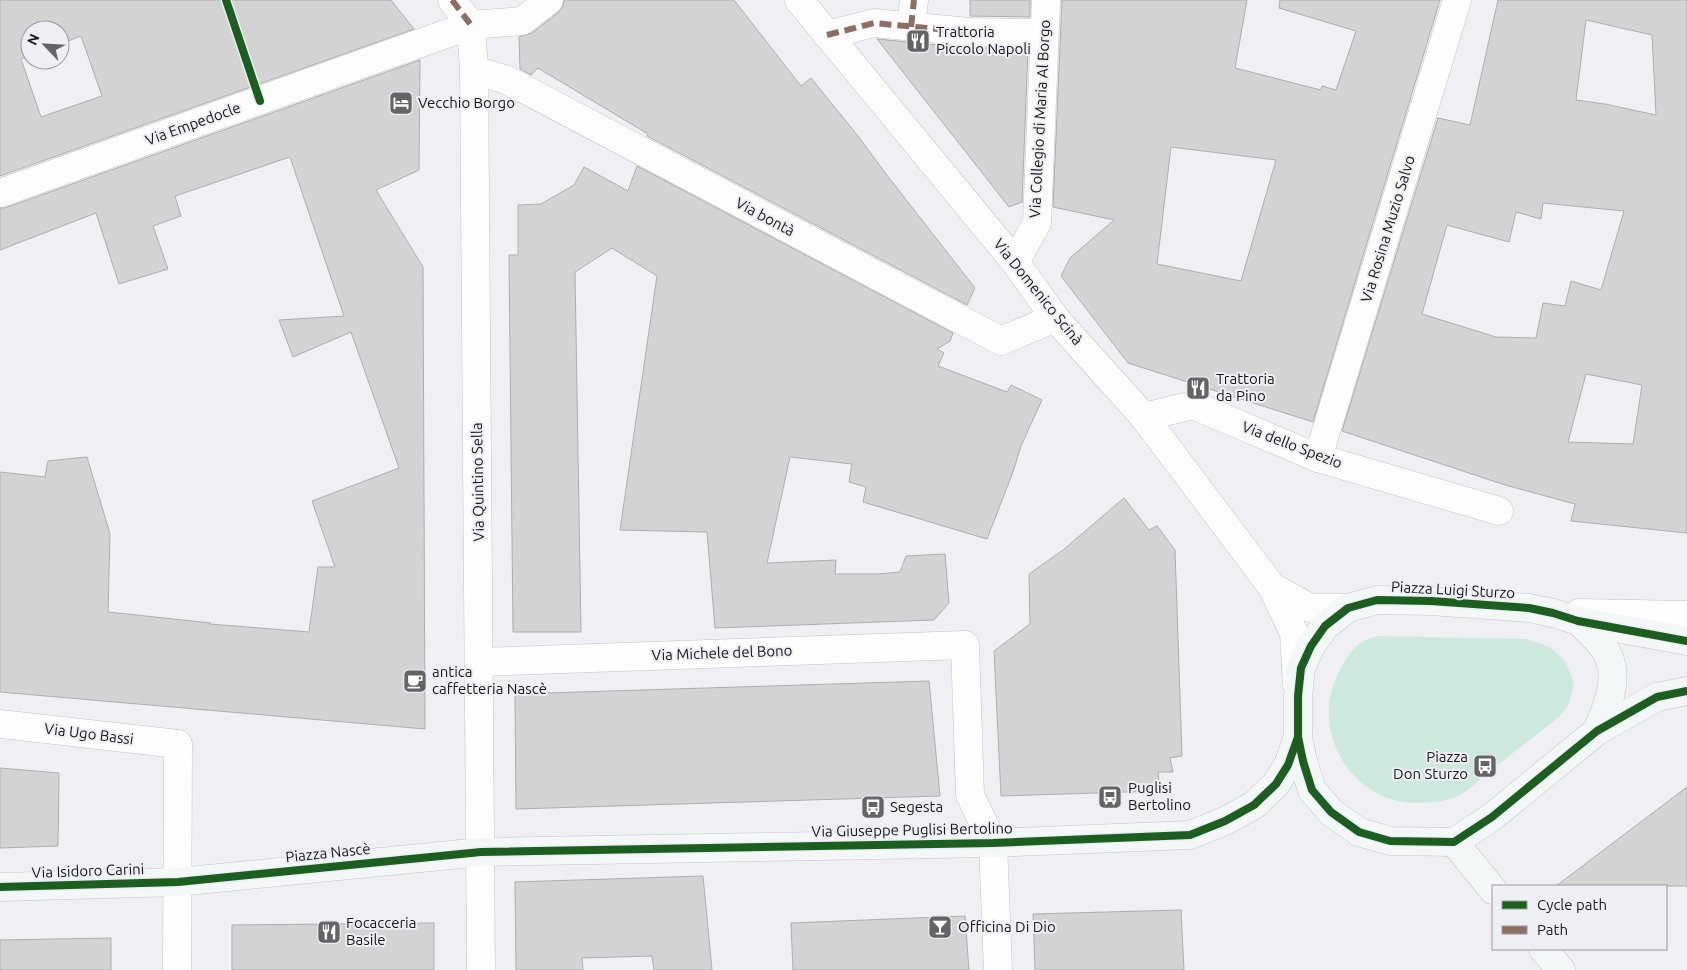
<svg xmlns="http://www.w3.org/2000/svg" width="1687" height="970" font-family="Ubuntu,sans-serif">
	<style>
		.green { fill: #cde9de }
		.building { fill: #d4d3d4; stroke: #aeacae; fill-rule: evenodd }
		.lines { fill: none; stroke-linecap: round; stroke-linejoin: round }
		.street-casing { stroke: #c4c4c7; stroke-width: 29 }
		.secondary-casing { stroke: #c4c4c7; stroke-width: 29 }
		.street { stroke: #fdfdfd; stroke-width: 28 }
		.secondary { stroke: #f4f7f8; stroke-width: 28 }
		.quiet { stroke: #8d6e63; stroke-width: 6; stroke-dasharray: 12 6; stroke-linecap: butt }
		.cycleway-casing { stroke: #eeeef5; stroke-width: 11 }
		.cycleway { stroke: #1b5e20; stroke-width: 8 }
		.labels { text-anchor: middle; stroke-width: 4; stroke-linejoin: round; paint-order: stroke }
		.poi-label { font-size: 15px; fill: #19191b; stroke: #eeeef5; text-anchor: start }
		.street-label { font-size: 15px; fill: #19191b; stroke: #eeeef5 }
	</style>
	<rect width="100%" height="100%" fill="#efeff4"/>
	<path class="green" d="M1377,636L1527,639L1550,647L1565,661L1574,682L1569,704L1559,717C1536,735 1513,753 1490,771C1480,779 1471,789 1460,795C1447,802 1430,803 1415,803C1348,802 1307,725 1341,668C1352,649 1356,643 1377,636Z"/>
	<g class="building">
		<path d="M0,0H391L414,29L0,176ZM30,30H60V44L81,36L102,96L41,117L21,59L30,55Z"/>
		<polygon points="564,0 734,0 801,86 811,78 858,136 886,174 975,288 967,305 647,136 648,134 538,68 531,75 520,69 519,37 532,33 559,12 563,6"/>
		<polygon points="970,0 1030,0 1030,17 970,16"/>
		<path d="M1062,0H1247L1235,68L1321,90L1322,86L1336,90L1356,31L1279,8L1280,0H1440L1313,422L1128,363L1061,276L1070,258L1114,220L1053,207ZM1171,147L1276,160L1241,281L1157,264Z"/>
		<path d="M1498,0H1687V533L1571,521L1575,504L1505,485L1342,431L1438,118L1470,125ZM1586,20L1652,35L1656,115L1605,104L1576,100ZM1543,203L1624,211L1601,290L1571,281L1565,306L1543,303L1536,338L1496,337L1422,314L1447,225L1509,242L1516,212L1541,219ZM1586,374L1642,385L1633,444L1568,442Z"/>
		<polygon points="877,39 968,48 1028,48 1022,202 1009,207"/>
		<polygon points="420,60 419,170 376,190 423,267 425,729 0,692 0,472 45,477 48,461 87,457 110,534 108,612 211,623 210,624 309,632 318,567 335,567 312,501 399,468 351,332 293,357 279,320 344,316 290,157 175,196 181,216 153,226 168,269 119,284 96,213 0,250 0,208 5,208"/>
		<polygon points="637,166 953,333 950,341 937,349 944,353 938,366 1007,392 1011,385 1042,400 1021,446 1013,472 987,539 863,502 866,487 849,482 852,464 790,457 767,563 836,560 835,574 878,574 900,572 906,556 945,554 949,603 934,620 715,628 707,532 620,530 657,276 612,248 575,272 581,632 513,632 509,255 518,255 518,205 541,204 574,185 584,167 628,191"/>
		<polygon points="1124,498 1149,530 1157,526 1175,550 1182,756 1170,758 1173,772 1158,772 1160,791 1001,796 994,651 1030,624 1029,574 1063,550"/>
		<polygon points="929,681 940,796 516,809 515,694"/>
		<polygon points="0,768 59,773 58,846 0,848"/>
		<polygon points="1687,787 1687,886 1556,886"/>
		<polygon points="703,876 712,970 654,970 652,956 582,958 583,970 516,970 515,882"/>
		<polygon points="1181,910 1184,970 1035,970 1033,914"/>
		<polygon points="965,916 969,970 793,970 791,923"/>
		<polygon points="434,923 434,970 232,970 232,925"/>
		<polygon points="111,938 111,970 0,970 0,940"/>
	</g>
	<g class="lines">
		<g class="street-casing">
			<g id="street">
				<polyline points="452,0 471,25 474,70 481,970"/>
				<polyline points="799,0 1015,262 1055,318 1144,417 1272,587 1294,633 1297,684"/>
				<polyline points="911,27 914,0"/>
				<polyline points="827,35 874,23 969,32 1044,33"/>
				<polyline points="474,70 507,80 1001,341 1055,318"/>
				<polyline points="0,193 471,25 522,21 549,0"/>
				<polyline points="1015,262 1037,223 1046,0"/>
				<polyline points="1144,417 1193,405 1318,458 1499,511"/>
				<polyline points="1318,458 1457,0"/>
				<polyline points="1272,587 1310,608 1348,608"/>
				<polyline points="1579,613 1687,615"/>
				<polyline points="479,662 965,645 970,795 993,843 998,970"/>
				<polyline points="0,724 178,744 177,970"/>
			</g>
		</g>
		<g class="secondary-casing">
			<g id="secondary">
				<path d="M1578,621C1589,631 1606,646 1610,660C1618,684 1606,709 1597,731"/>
				<polyline points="1687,641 1578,621 1553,613 1529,608 1431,601 1377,600 1348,608 1325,626 1311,646 1301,668 1298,696 1298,737 1303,761 1312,790 1331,812 1359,832 1390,841 1454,842 1492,817 1597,731 1657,697 1687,691"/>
				<polyline points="1454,842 1493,890"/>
				<polyline points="0,887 178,882 481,852 993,843 1190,835 1225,821 1254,805 1276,784 1288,765 1298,737"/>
				<polyline points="1543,949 1561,970"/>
			</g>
		</g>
		<use href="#street" class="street"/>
		<use href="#secondary" class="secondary"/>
		<g class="quiet">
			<polyline points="452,0 471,25"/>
			<polyline points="911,27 914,0"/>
			<polyline points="827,35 874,23 969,32"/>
		</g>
		<g class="cycleway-casing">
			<g id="cycleway">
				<polyline points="226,0 260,101"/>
				<polyline points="1687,641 1578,621 1553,613 1529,608 1431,601 1377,600 1348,608 1325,626 1311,646 1301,668 1298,696 1298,737 1303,761 1312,790 1331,812 1359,832 1390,841 1454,842 1492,817 1597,731 1657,697 1687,691"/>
				<polyline points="0,887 178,882 481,852 993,843 1190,835 1225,821 1254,805 1276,784 1288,765 1298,737"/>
			</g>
		</g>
		<use href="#cycleway" class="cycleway"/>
	</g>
	<defs>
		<g id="restaurant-square" transform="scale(1.25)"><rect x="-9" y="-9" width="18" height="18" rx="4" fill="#646467" stroke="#eeeef5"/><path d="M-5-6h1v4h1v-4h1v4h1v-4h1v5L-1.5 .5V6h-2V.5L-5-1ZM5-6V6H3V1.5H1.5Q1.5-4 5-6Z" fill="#fff"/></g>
		<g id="hotel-square" transform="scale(1.25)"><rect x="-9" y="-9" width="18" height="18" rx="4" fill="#646467" stroke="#eeeef5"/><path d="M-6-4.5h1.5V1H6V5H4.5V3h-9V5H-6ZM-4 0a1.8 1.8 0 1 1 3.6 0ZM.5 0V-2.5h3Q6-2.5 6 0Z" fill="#fff"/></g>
		<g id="cafe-square" transform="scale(1.25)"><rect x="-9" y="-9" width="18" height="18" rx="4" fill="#646467" stroke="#eeeef5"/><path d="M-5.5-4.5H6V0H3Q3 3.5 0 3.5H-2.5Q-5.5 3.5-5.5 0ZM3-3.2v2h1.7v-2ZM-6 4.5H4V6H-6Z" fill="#fff"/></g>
		<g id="bus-square" transform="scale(1.25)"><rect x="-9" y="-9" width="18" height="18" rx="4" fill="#646467" stroke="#eeeef5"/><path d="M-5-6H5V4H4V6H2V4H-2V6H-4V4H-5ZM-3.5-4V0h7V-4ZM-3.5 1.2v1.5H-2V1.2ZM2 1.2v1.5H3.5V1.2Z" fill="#fff"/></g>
		<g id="bar-square" transform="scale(1.25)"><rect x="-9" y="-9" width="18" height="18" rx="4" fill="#646467" stroke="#eeeef5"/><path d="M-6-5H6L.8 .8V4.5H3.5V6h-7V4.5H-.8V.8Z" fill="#fff"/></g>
	</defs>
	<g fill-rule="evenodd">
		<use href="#restaurant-square" x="918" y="41"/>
		<use href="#hotel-square" x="401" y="103"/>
		<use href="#restaurant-square" x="1198" y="388"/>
		<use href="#cafe-square" x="415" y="681"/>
		<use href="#bus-square" x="1485" y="766"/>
		<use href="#bus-square" x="1110" y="797"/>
		<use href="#bus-square" x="873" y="807"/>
		<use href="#bar-square" x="940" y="927"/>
		<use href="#restaurant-square" x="329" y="932"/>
	</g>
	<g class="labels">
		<g class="poi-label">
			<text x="936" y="37">Trattoria<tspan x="936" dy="17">Piccolo Napoli</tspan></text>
			<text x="418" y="108">Vecchio Borgo</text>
			<text x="1216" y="384">Trattoria<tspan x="1216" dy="17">da Pino</tspan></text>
			<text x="432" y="677">antica<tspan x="432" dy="17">caffetteria Nascè</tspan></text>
			<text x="1468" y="762" text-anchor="end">Piazza<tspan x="1468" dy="17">Don Sturzo</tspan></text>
			<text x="1128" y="793">Puglisi<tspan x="1128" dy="17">Bertolino</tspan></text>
			<text x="890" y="812">Segesta</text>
			<text x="346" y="928">Focacceria<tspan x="346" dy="17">Basile</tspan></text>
			<text x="958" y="932">Officina Di Dio</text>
		</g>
		<g class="street-label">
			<text transform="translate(1040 119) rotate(-87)" y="5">Via Collegio di Maria Al Borgo</text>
			<text transform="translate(193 124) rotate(-20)" y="5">Via Empedocle</text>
			<text transform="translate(765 217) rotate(28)" y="5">Via bontà</text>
			<text transform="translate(1388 229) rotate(-73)" y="5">Via Rosina Muzio Salvo</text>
			<text transform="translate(1038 292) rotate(51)" y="5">Via Domenico Scinà</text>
			<text transform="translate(1292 445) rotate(21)" y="5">Via dello Spezio</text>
			<text transform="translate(478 482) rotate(-91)" y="5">Via Quintino Sella</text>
			<text transform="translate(1453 590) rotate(3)" y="5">Piazza Luigi Sturzo</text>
			<text transform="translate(722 653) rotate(-2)" y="5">Via Michele del Bono</text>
			<text transform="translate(89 734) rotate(7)" y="5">Via Ugo Bassi</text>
			<text transform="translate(912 830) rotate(-1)" y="5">Via Giuseppe Puglisi Bertolino</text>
			<text transform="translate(328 853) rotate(-6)" y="5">Piazza Nascè</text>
			<text transform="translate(88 871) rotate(-2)" y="5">Via Isidoro Carini</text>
		</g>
	</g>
	<rect x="1492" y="885" width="175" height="65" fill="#eeeef5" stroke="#99999e"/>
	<rect x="1502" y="901" width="25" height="8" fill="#1b5e20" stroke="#99999e"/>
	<text x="1537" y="910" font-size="15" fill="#19191b">Cycle path</text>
	<rect x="1502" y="926" width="25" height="8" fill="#8d6e63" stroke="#99999e"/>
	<text x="1537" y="935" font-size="15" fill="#19191b">Path</text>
	<g transform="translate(45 45) rotate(295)"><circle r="24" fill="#eeeef5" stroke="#99999e"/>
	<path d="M0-4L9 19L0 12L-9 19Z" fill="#646467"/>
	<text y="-8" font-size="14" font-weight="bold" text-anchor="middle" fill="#19191b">N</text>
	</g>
</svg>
